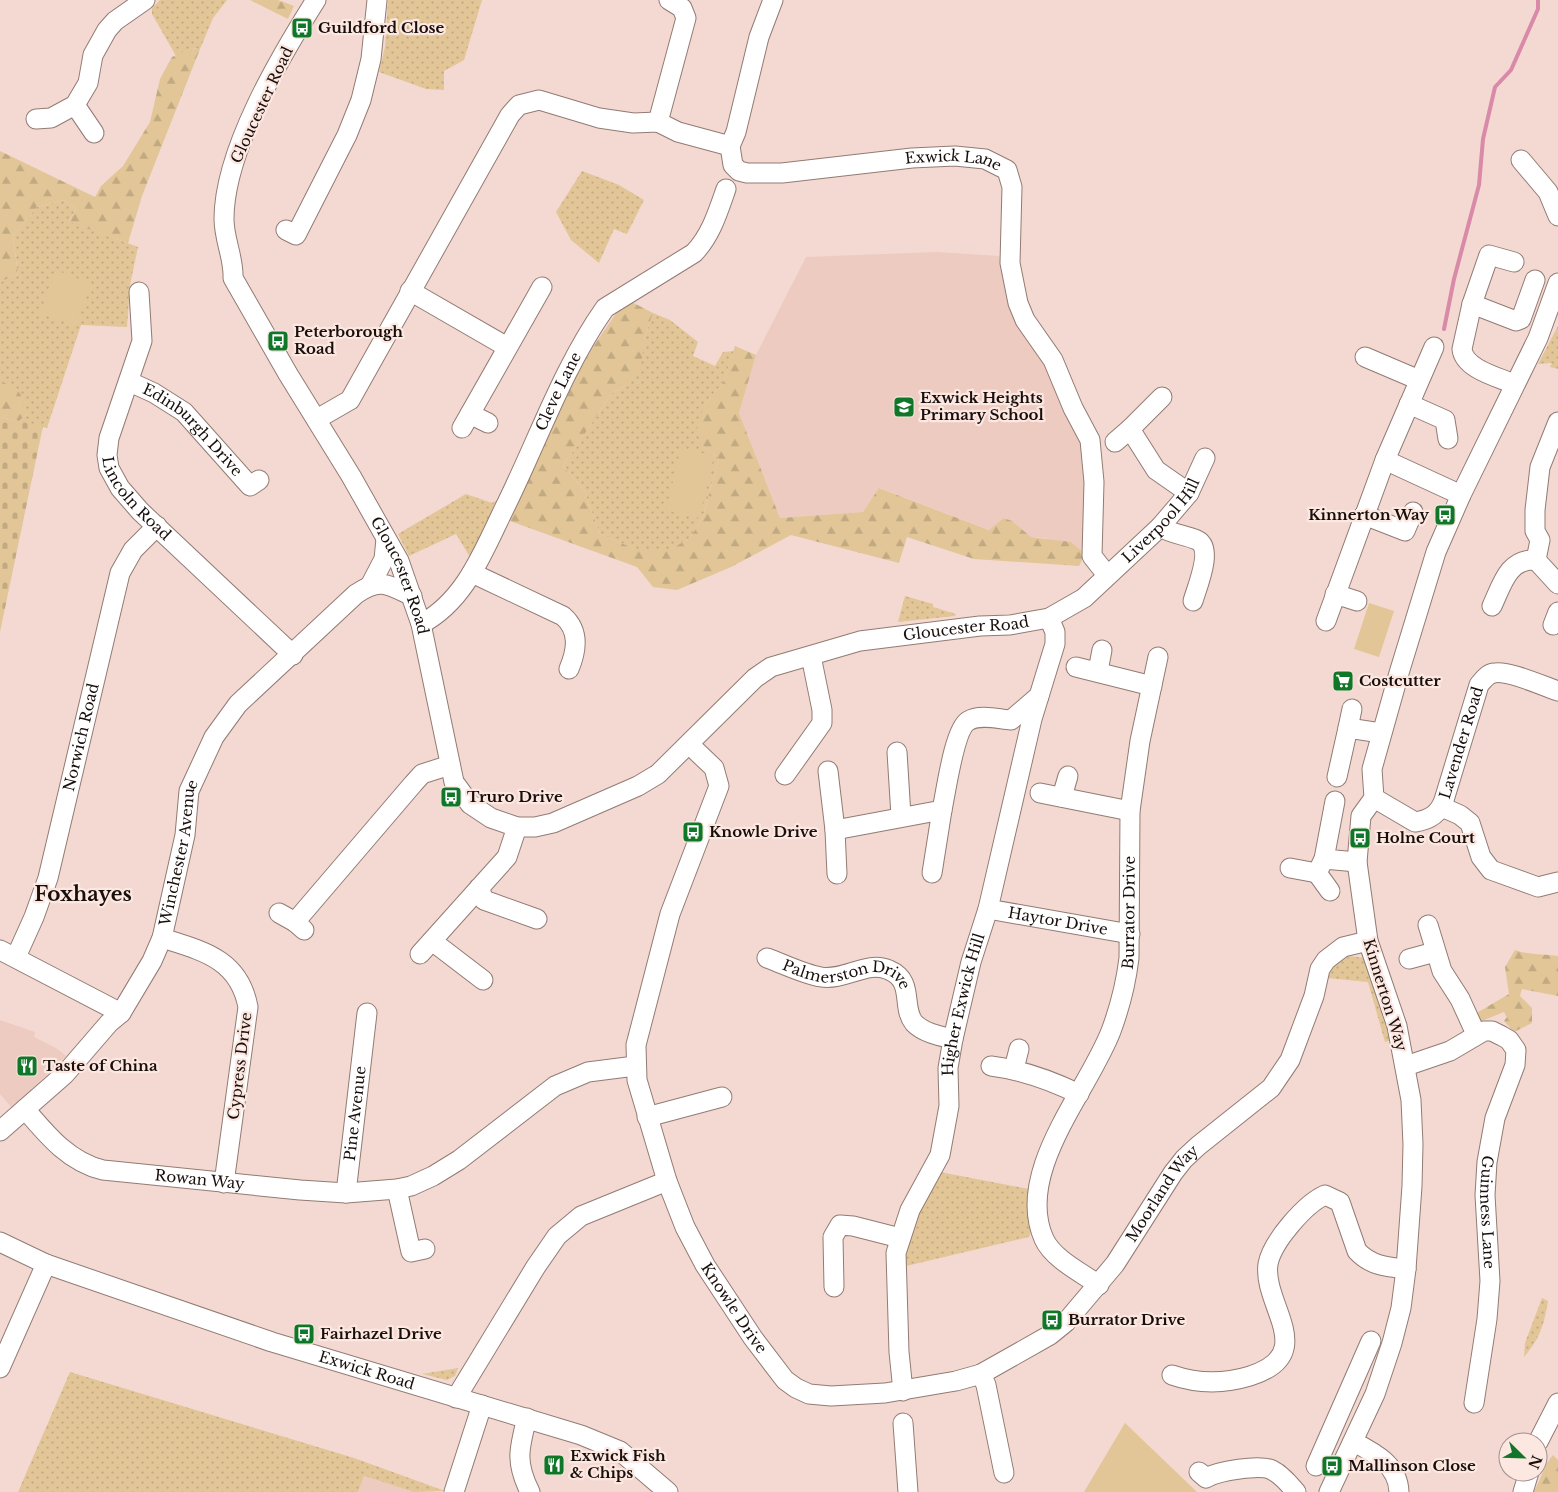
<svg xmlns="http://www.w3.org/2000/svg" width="1558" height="1492" font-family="'Libre Baskerville',serif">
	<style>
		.built { fill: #edcbc1 }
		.grass { fill: url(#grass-dots) }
		.forest { fill: url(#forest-firs) }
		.cemetery { fill: url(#cemetery-stones) }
		.garden { fill: #e2c697 }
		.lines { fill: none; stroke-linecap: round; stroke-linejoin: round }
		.stream { stroke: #d98aa9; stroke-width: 4 }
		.minor-casing { stroke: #927b73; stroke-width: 21 }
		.minor { stroke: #fff; stroke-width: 19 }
		.labels { text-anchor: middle; stroke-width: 4.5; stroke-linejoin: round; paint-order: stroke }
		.poi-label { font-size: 15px; font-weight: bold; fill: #180f0c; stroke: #fce7e1; text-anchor: start }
		.street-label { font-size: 15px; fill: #180f0c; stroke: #fce7e1 }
		.district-label { font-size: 20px; font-weight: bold; fill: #180f0c; stroke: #fce7e1 }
	</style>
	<defs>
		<pattern id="grass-dots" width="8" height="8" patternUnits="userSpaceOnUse" patternTransform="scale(1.25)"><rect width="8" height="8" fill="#e2c697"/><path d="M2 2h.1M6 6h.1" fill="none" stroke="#c1a981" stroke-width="1.8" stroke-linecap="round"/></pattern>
		<pattern id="forest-firs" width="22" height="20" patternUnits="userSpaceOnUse" patternTransform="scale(1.25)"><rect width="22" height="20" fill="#e2c697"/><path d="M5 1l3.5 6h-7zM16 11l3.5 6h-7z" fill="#c1a981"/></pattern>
		<pattern id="cemetery-stones" width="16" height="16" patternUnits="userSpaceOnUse" patternTransform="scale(1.25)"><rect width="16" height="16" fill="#e2c697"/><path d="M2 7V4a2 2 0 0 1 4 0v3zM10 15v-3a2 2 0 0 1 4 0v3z" fill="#c1a981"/></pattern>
	</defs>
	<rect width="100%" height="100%" fill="#f3d9d1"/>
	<g class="built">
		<polygon points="937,252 999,256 1010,291 1026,331 1064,400 1081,443 1086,478 1085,554 1046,538 1031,537 1012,521 1005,518 990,530 880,488 863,512 780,518 739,413 756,355 806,257"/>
		<polygon points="0,1020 35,1032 34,1037 56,1048 66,1056 12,1108 0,1094"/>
		<polygon points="364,1476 414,1492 358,1492"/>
	</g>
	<g class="grass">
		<polygon points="160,0 227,0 213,18 200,49 191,48 176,56 152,14 152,8"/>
		<polygon points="388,0 482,0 464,60 444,71 444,90 426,89 379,72 385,47"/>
		<polygon points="582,171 619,185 644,200 627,234 614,229 599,263 571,240 556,212"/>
		<polygon points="64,200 76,209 69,221 138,247 130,285 127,327 81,325 47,428 19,421 27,414 17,390 5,385 0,379 0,282 18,274 13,236 37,207"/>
		<polygon points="653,313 670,320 698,342 693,356 715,366 723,352 734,351 723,383 705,404 702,446 719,458 703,517 690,538 671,549 635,549 600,534 584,490 563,466 612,393 628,385 639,371 645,336"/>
		<polygon points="1558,326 1558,369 1550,367 1552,363 1538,364"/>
		<polygon points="466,494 492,503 506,495 473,562 456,534 409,556 398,534"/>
		<polygon points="905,596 933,604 933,607 956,614 955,616 898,622"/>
		<polygon points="1349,956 1365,958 1392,1040 1385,1042 1368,982 1327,978 1335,965"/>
		<path d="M940,1172L1029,1189C1028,1200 1033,1230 1029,1237L902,1267L921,1204Z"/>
		<path d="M1542,1298L1548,1301C1544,1325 1540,1338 1524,1357L1525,1343Z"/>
		<polygon points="458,1368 455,1376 447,1380 422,1374"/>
		<polygon points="70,1372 354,1458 445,1491 414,1492 364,1476 358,1492 18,1492"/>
	</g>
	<g class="forest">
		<polygon points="250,0 278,0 294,6 288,19"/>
		<polygon points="191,48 200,49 142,196 128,243 69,222 76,209 64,200 37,207 13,236 18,274 0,282 0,151 95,197 101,186 123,166 150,122 160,79 168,64 172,57"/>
		<polygon points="626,299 653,313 645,336 640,371 628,385 612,393 563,466 584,490 600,534 635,549 671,549 690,538 703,517 719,458 702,446 697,426 705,404 723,383 735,346 756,355 739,413 780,518 863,512 879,488 989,530 1004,518 1012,521 1031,537 1071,542 1085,554 1079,566 974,559 907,537 899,563 791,535 731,567 677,590 653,587 637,567 507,520 586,357"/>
		<path d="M0,379C5,385 12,385 17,390C23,396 25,407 27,414L19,421L0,417Z"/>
		<path d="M1515,950C1528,955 1544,954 1558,956V996L1522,989L1520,996L1532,1008V1023L1514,1032L1504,1021L1507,1017L1504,1012L1479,1022L1475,1014L1509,994L1505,967Z"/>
		<polygon points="1553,1455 1558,1460 1558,1492 1534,1492 1547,1463"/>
	</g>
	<polygon class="cemetery" points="0,417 43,426 0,632"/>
	<g class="garden">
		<polygon points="56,270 91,284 76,325 40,313"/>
		<polygon points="681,448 714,456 699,518 666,510"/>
		<polygon points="1369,603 1394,611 1379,657 1354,649"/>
		<polygon points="1125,1423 1197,1492 1084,1492"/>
	</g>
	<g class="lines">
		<polyline class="stream" points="1444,329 1454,279 1479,185 1483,139 1495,87 1511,70 1538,9 1538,0"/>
		<g class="minor-casing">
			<g id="minor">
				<path id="s1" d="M316,0C280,57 224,151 224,219C224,240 234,258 233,278L288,374L351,476L399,561L421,624L454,782L470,804L491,818L517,827H535L553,823L638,786L658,774L755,678L771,667L860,641L980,626L1010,625L1049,618L1084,598L1160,527L1189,493L1205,458"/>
				<path id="s2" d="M773,0L759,37L736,132L730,146L733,165L739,171L747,173H782L912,158L955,156L985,159L1007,170L1012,187L1010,263L1018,303L1025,320L1053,360L1073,408L1090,440L1094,482L1092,556L1107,575"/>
				<polyline points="75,105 94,133"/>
				<polyline points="36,119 51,118 75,105 88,83 93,55 107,30 115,21 145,0"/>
				<polyline points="658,122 686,18 682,8 669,0"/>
				<polyline points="1521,160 1548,192 1558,216"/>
				<polyline points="286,230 296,235 347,135 361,100 371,59 377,0"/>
				<path d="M1514,262L1489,255L1472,304L1462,349C1464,369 1498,377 1514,384"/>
				<polyline points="410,291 507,347"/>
				<path id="s3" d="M139,292L142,341L109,438L107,455L109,468L120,488L140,511L293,655"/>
				<polyline points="1472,304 1516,321 1521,319 1535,280"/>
				<polyline points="1434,347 1385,460 1461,495"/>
				<polyline points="1365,357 1419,380"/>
				<path id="s4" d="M130,382L154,393L184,412L250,486L259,480"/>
				<polyline points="1162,397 1130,429 1156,470 1189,493"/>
				<polyline points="1409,404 1445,420 1448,439"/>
				<polyline points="470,414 488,423"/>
				<polyline points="317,419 350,400 510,115 519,105 539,100 599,118 633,123 658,122 678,132 730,146"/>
				<polyline points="1558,422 1540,467 1535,510 1535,531 1540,540 1536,560 1558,584"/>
				<polyline points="462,428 542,287"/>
				<polyline points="1115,442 1130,429"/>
				<polyline points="1364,515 1405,531 1413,512"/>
				<path d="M1160,527C1172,534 1185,535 1197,540C1214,548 1197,587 1193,601"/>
				<path d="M472,573L563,616C580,631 577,650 569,669"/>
				<polyline points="371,584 384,559 386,539"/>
				<polyline points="1335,594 1357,601"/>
				<path d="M1492,606C1502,585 1508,558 1536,560"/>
				<polyline points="1326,621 1385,460"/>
				<path id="s5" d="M421,624C465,601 483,552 504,509C537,443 562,369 605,308L694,253C711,235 718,212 726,189"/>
				<polyline points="1553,625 1558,612"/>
				<polyline points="1076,667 1152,686"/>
				<polyline points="1098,671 1102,650"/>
				<polyline points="1348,728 1352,709"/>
				<path id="s6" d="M690,745L714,768L719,786L670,914L636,1045L637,1080L667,1181L685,1227L705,1265L753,1338L785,1380L796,1388L809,1394L831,1396L885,1393L956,1381L981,1374L1050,1335L1066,1322L1115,1264L1173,1173L1184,1159L1198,1146L1271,1088L1290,1060L1314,996L1320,969L1326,960L1343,947L1368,941"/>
				<polyline points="897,752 901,816"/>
				<polyline points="828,771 835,830 837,874"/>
				<polyline points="785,775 822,723 822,710 811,656"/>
				<polyline points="1337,777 1348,728 1381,733"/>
				<polyline points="1040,793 1130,811"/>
				<polyline points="1062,797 1068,776"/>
				<path id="s7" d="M1374,798L1415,822C1430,820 1439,814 1444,800L1479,685C1483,680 1487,674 1494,673C1508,670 1543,686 1558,691"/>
				<polyline points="1335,801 1324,859 1357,862"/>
				<polyline points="1442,807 1460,815 1470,823 1481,857 1491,870 1538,887 1558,882"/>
				<path d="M835,830L942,810C946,792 954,730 968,721C980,714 998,719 1011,720L1039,696"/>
				<polyline points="1290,868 1317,873 1324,859"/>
				<polyline points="932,873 942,810"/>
				<polyline points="1317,873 1330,891"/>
				<polyline points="479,888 484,900 537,919"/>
				<path id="s8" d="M988,909L1130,934"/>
				<polyline points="279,913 295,922"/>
				<polyline points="1428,925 1442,971 1460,999 1476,1034"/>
				<polyline points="304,930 295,922 413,784 422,774 450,765"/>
				<path d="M162,938C203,951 239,959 248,1007L224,1183"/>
				<polyline points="432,941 483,980"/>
				<polyline points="0,950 121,1013"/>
				<polyline points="420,954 507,857 517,827"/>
				<path id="s9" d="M16,957L34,917L48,878L120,573L133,550L157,526"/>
				<path id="s10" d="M767,958C784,964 803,974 821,977C845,981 867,960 889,970C915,981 901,1007 914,1023C924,1033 940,1036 953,1039"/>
				<polyline points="1409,959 1435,952"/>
				<path d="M991,1066C1023,1070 1050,1080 1079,1094"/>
				<path id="s11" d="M1406,1066L1450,1051L1484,1031H1492L1502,1036L1509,1040L1516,1050L1515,1065L1495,1118L1487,1162L1485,1195L1490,1281L1487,1319L1474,1403"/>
				<polyline points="1014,1069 1019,1049"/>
				<path id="s12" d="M25,1109C47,1135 69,1162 103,1170L300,1190L346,1193L397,1189L411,1186L433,1176L459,1160L555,1086L588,1072L635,1066"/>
				<polyline points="647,1117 722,1097"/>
				<path id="s13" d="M0,1131L65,1074L109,1023L121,1013L152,961L162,938L185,835L189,791L214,737L238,704L356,594C380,578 387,584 412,596"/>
				<polyline points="397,1189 411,1252 425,1249"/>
				<path id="s14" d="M346,1193L367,1013"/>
				<path id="s15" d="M0,1242L46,1264L272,1342L581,1435L620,1451L668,1492"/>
				<path id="s16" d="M1099,1285C1082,1273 1053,1259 1044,1239C1014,1172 1088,1091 1111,1031C1120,1007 1126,983 1129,958L1130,811L1140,741L1158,657"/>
				<polyline points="834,1287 833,1237 840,1225 853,1226 900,1238"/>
				<polyline points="0,1368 46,1264"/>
				<polyline points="981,1374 986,1385 1004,1473"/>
				<path d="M1172,1375C1198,1384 1224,1384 1250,1376C1320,1354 1262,1305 1268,1264C1272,1242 1305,1204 1325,1195L1340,1202L1357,1251C1371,1266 1387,1267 1406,1269"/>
				<path id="s17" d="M903,1391L899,1352L896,1253L910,1210L940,1155L949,1106L948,1068L953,1039L971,962L988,909L1032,719L1055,644V632L1049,618"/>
				<polyline points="456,1398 535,1268 557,1236 581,1216 667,1181"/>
				<path d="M527,1418C519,1449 515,1462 530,1492"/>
				<polyline points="903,1423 908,1492"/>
				<path d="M1354,1442C1375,1453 1398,1465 1399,1492"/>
				<polyline points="1538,1442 1558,1403"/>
				<polyline points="1316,1466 1371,1341"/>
				<path d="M1199,1472L1206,1478C1218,1471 1260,1464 1272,1470C1282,1475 1289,1484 1296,1492"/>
				<polyline points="454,1492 482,1405"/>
				<polyline points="1329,1492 1375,1394 1392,1343 1401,1308 1406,1269 1412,1186 1413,1144 1411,1100 1397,1026 1368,941 1357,862 1361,816 1374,798 1372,769 1399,673 1436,552 1461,495 1538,338 1558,283"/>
				<polyline points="1523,1492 1529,1472"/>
			</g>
		</g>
		<use href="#minor" class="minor"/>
	</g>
	<defs>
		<g id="bus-square" transform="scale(1.125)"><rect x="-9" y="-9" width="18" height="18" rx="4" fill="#107628" stroke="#fce7e1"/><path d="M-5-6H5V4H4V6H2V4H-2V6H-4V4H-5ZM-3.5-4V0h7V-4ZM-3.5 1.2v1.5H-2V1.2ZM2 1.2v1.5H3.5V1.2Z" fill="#fff"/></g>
		<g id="school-square" transform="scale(1.125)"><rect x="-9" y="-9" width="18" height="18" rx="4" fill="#107628" stroke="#fce7e1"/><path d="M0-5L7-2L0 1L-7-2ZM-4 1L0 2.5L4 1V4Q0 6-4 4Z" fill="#fff"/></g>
		<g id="supermarket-square" transform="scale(1.125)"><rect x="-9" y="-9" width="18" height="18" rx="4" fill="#107628" stroke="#fce7e1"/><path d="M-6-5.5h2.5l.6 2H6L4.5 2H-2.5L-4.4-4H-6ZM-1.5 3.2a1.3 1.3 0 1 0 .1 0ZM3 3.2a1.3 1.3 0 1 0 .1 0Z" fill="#fff"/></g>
		<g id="restaurant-square" transform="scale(1.125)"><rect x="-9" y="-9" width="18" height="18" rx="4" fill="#107628" stroke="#fce7e1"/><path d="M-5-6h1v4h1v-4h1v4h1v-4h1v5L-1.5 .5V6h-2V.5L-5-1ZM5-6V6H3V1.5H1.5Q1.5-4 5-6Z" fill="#fff"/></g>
	</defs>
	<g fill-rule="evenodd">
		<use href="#bus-square" x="302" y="28"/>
		<use href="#bus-square" x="278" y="341"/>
		<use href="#school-square" x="904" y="407"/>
		<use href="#bus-square" x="1445" y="515"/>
		<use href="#supermarket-square" x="1343" y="681"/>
		<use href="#bus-square" x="451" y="797"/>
		<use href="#bus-square" x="693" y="832"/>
		<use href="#bus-square" x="1360" y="838"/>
		<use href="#restaurant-square" x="27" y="1066"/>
		<use href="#bus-square" x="1052" y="1320"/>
		<use href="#bus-square" x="304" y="1334"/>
		<use href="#restaurant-square" x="554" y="1465"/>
		<use href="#bus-square" x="1332" y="1466"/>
	</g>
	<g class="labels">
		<g class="poi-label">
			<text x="318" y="33">Guildford Close</text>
			<text x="294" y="337">Peterborough<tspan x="294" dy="17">Road</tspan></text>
			<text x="920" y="403">Exwick Heights<tspan x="920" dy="17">Primary School</tspan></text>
			<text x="1429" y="520" text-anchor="end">Kinnerton Way</text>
			<text x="1359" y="686">Costcutter</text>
			<text x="467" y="802">Truro Drive</text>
			<text x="709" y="837">Knowle Drive</text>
			<text x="1376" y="843">Holne Court</text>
			<text x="43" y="1071">Taste of China</text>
			<text x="1068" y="1325">Burrator Drive</text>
			<text x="320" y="1339">Fairhazel Drive</text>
			<text x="570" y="1461">Exwick Fish<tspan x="570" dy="17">&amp; Chips</tspan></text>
			<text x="1348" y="1471">Mallinson Close</text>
		</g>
		<g class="street-label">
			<text transform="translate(262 105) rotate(-65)" y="5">Gloucester Road</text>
			<text dy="5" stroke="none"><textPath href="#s2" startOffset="396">Exwick Lane</textPath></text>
			<text dy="5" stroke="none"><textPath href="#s5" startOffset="274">Cleve Lane</textPath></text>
			<text dy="5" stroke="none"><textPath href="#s4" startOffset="80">Edinburgh Drive</textPath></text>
			<text dy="5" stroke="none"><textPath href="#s3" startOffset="222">Lincoln Road</textPath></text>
			<text dy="5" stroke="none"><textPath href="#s1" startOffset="1678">Liverpool Hill</textPath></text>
			<text dy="5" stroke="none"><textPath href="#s1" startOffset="642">Gloucester Road</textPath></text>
			<text dy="5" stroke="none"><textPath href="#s1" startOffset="1444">Gloucester Road</textPath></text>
			<text dy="5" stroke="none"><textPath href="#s9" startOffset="230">Norwich Road</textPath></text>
			<text dy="5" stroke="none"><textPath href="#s7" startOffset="146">Lavender Road</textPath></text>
			<text dy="5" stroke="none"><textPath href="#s13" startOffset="342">Winchester Avenue</textPath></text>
			<text dy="5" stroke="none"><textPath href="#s16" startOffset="419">Burrator Drive</textPath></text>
			<text dy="5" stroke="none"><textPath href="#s8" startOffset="71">Haytor Drive</textPath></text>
			<text dy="5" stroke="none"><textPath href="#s10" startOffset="85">Palmerston Drive</textPath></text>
			<text transform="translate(1385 995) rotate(73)" y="5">Kinnerton Way</text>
			<text dy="5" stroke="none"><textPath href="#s17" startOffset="399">Higher Exwick Hill</textPath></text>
			<text transform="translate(240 1066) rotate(-83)" y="5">Cypress Drive</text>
			<text dy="5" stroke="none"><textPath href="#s14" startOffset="80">Pine Avenue</textPath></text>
			<text dy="5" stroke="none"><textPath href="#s12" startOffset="198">Rowan Way</textPath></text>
			<text dy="5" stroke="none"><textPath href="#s6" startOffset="1160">Moorland Way</textPath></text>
			<text dy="5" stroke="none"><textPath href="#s11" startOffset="292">Guinness Lane</textPath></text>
			<text dy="5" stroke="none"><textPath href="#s6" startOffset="609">Knowle Drive</textPath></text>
			<text dy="5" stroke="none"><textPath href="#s15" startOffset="389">Exwick Road</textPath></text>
		</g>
		<g class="district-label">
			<text x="83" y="901">Foxhayes</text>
		</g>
	</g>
	<g transform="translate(1523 1457) rotate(113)"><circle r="24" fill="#fce7e1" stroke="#a1918c"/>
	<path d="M0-4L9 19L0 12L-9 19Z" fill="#107628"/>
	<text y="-8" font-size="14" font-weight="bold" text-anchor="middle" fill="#180f0c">N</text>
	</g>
</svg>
